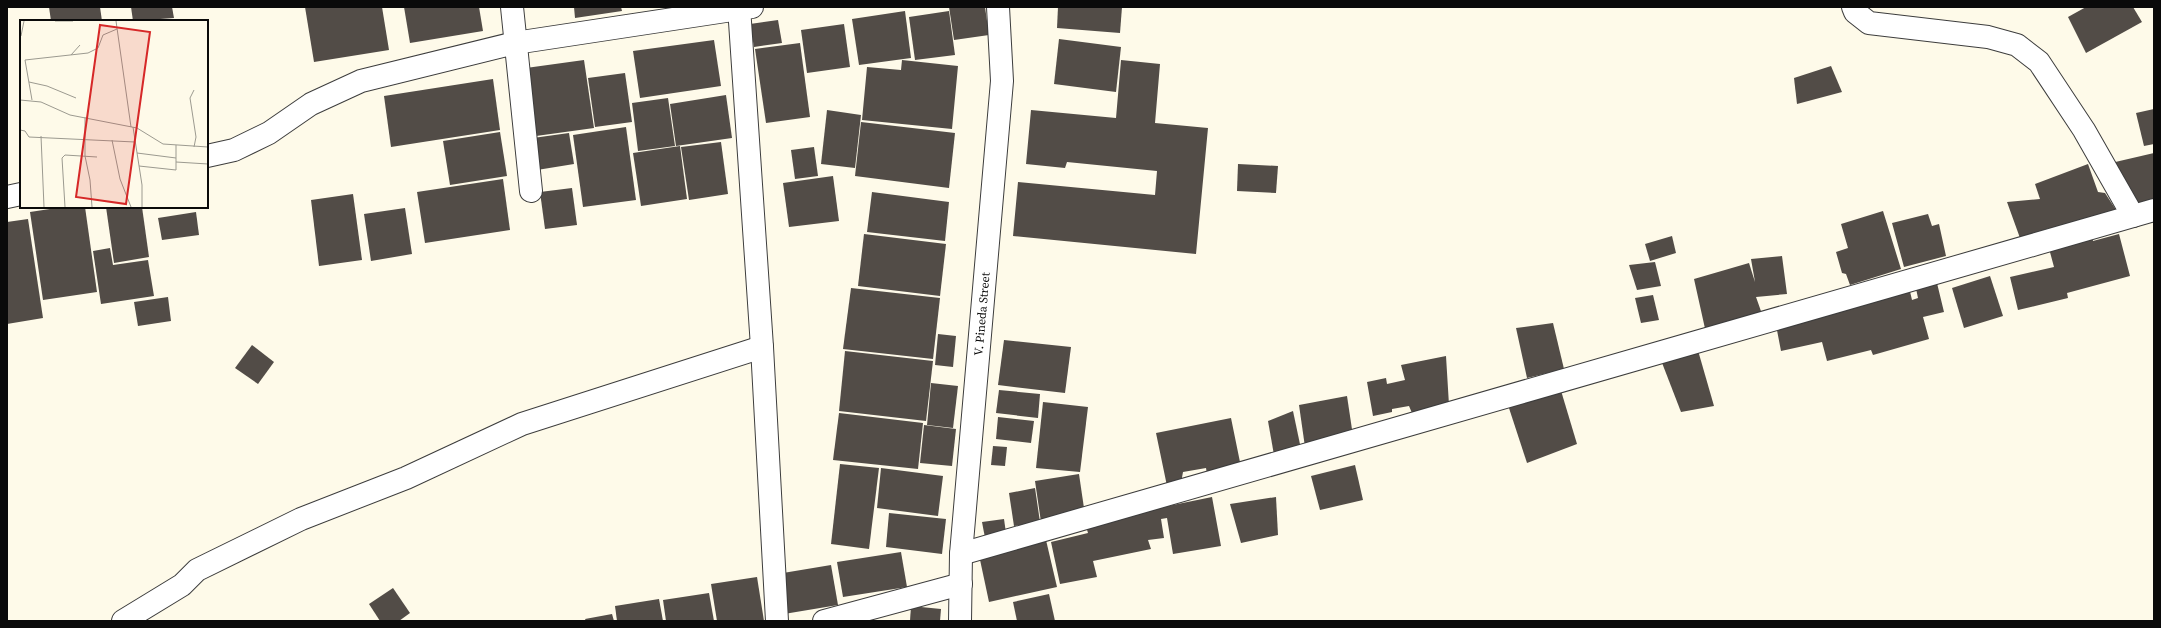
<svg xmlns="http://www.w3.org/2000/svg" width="2161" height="628" font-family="'Source Serif 4',serif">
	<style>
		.building { fill: #524c47 }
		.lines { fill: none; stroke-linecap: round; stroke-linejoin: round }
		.minor-casing { stroke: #3d3d3d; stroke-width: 24 }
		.minor { stroke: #fff; stroke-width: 22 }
		.labels { text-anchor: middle; stroke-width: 4; stroke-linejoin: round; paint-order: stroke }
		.street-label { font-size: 12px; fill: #0a0a0a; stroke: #fff }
		.inset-road { fill: none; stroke: #9c9a90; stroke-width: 1 }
		.view { fill: #d62828; fill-opacity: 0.15; stroke: #d62828; stroke-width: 2 }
		.inset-edge { fill: none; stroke: #0a0a0a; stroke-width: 2 }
	</style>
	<rect width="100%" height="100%" fill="#fefae9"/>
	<g class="building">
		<polygon points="49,7 100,7 102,21 51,21"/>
		<polygon points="131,7 172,7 174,18 133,21"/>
		<polygon points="305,7 382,7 389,50 314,62"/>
		<polygon points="404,7 479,7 483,31 410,43"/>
		<polygon points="574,7 621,7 622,11 575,18"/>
		<polygon points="949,7 985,7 989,35 954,40"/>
		<polygon points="1058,7 1122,7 1120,33 1057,28"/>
		<polygon points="2086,7 2133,7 2142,22 2086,53 2068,17"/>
		<polygon points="905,11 911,58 859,65 852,19"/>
		<polygon points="949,11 955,55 915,60 909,17"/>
		<polygon points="778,20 782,43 754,47 750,24"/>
		<polygon points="844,24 850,67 807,73 801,30"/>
		<polygon points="1059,39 1121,47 1116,92 1054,84"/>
		<polygon points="714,40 721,86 640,98 633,51"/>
		<polygon points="800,43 810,117 766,123 755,49"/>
		<polygon points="584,60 594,128 536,136 526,68"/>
		<polygon points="902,60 958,66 952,129 862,120 867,67 901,70"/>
		<polygon points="1121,60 1160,64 1155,123 1208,128 1196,254 1013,236 1018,182 1155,195 1157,171 1067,162 1065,168 1026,164 1031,110 1116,118"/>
		<polygon points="1831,66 1842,92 1797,104 1794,78"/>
		<polygon points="625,73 632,122 595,127 588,78"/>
		<polygon points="493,79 500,130 391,147 384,96"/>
		<polygon points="726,95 732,138 676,146 670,104"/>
		<polygon points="668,98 675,146 638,151 632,103"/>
		<polygon points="2154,109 2154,144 2144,146 2136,113"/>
		<polygon points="827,110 861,115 855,168 821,164"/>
		<polygon points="861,122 955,133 949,188 855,176"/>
		<polygon points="626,127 636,200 583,207 573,135"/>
		<polygon points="500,132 507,176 450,185 443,141"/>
		<polygon points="569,133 574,164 537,170 533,138"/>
		<polygon points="721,142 728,194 689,200 681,147"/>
		<polygon points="680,146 687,199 641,206 633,153"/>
		<polygon points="814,147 818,176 795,179 791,150"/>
		<polygon points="2154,153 2154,201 2132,206 2111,163"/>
		<polygon points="1238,164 1278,166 1276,193 1237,191"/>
		<polygon points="2088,164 2098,192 2105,193 2120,216 2053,236 2050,228 2020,238 2007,202 2040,199 2035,184"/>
		<polygon points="833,176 839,221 789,227 783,183"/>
		<polygon points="503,179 510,230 425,243 417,192"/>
		<polygon points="572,188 577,225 545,229 540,192"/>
		<polygon points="872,192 949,202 945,241 867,232"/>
		<polygon points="353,194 362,260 319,266 311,200"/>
		<polygon points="63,207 85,207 97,292 43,300 30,212"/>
		<polygon points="106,207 142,207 149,257 114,263"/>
		<polygon points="405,208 412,254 371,261 364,214"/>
		<polygon points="1883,211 1901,269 1850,285 1846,274 1842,273 1836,252 1848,248 1841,224"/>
		<polygon points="196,212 199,235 162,240 158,218"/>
		<polygon points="1928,214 1932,226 1939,224 1946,256 1904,267 1892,223"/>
		<polygon points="28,219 43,318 7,324 7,222"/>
		<polygon points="2091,230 2093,241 2119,234 2130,276 2067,293 2068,298 2018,310 2010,277 2054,267 2047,241"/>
		<polygon points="864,234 946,244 940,296 858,286"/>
		<polygon points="1672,236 1676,253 1650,261 1645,244"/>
		<polygon points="110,248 113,265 148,260 154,296 101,304 93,251"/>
		<polygon points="1782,256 1787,294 1756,297 1762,314 1706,333 1694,279 1749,263 1755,282 1751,259"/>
		<polygon points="1655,262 1661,286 1637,290 1629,265"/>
		<polygon points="1990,276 2003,316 1964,328 1952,288"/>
		<polygon points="1936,279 1944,312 1923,317 1929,339 1873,355 1871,350 1827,361 1822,342 1781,351 1775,320 1908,283 1912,300 1918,298 1915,284"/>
		<polygon points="851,288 940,298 933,359 843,349"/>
		<polygon points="1653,295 1659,320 1641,323 1635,298"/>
		<polygon points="168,297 171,321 138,326 134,302"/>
		<polygon points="1553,323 1564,369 1527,378 1516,328"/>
		<polygon points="938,334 956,336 953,367 935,365"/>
		<polygon points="1004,340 1071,347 1065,393 998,385"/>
		<polygon points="252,345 274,362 258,384 235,368"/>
		<polygon points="1697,347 1714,406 1681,412 1659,355"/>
		<polygon points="845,351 933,361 926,421 839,411"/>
		<polygon points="1446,356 1449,405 1412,413 1409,406 1392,409 1392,412 1373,416 1367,382 1386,378 1387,384 1405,380 1401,365"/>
		<polygon points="931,383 958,386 953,428 927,425"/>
		<polygon points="1559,384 1577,444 1527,463 1507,402"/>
		<polygon points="999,390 1040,394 1038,418 996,413"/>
		<polygon points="1347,396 1353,436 1305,447 1299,405"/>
		<polygon points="1043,402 1088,407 1080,472 1036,468"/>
		<polygon points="1293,411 1301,449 1274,455 1268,421"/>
		<polygon points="839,413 923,423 918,469 833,460"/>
		<polygon points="998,417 1034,421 1031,443 996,439"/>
		<polygon points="1231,418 1241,467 1207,474 1206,468 1183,472 1181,483 1167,486 1156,433"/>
		<polygon points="924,425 956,429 952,466 920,463"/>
		<polygon points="993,446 1007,447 1005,466 991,465"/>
		<polygon points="840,464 879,468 869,549 831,544"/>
		<polygon points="1355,465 1363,500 1320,510 1311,476"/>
		<polygon points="881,468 943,476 938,516 877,508"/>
		<polygon points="1079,474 1085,515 1041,522 1035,481"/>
		<polygon points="1035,488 1040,522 1014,526 1009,493"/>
		<polygon points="1212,497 1221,546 1173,554 1167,518 1161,519 1164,538 1148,540 1151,549 1093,561 1097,577 1060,584 1051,542 1088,533 1085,523"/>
		<polygon points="1276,497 1278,535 1241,543 1230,504"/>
		<polygon points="889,513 946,519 942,554 886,547"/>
		<polygon points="1004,519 1007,540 986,543 982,522"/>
		<polygon points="1046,540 1057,587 989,602 979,555"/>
		<polygon points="901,552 907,587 843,597 837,562"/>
		<polygon points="831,565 838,605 784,614 777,574"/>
		<polygon points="757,577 764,621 717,621 711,584"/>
		<polygon points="393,588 410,613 399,621 380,621 369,604"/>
		<polygon points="709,593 714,621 666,621 663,600"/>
		<polygon points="1049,594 1055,621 1017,621 1013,602"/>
		<polygon points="659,599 663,621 617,621 615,606"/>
		<polygon points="911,606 941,609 940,621 910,621"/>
		<polygon points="612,614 614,621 586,621 585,619"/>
	</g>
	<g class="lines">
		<g class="minor-casing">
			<g id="minor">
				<polyline points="512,7 531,191"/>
				<polyline points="739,7 762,347 777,621"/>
				<polyline points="1853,7 1855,12 1869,23 1988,37 2017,45 2039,62 2084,130 2133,216"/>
				<polyline points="207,156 234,150 269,133 311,104 361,81 515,43 752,7"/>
				<polyline points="7,197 21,194"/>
				<polyline points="961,554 2154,210"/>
				<polyline points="123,621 182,585 197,570 301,519 406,478 522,424 762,347"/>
				<polyline points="824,621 961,584"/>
				<polyline points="960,621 961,554 1002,81 998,7"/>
			</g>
		</g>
		<use href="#minor" class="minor"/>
	</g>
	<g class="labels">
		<g class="street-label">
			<text transform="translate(982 314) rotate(-85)" y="4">V. Pineda Street</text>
		</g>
	</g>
	<g transform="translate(20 20)">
		<rect width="188" height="188" fill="#fefae9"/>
		<path class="inset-road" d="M35,1H53M96,1L111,107M1,16L4,1M51,35L60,25M9,62L27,66L56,78M174,70L170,78L176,117L174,127M0,80L21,82L50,95L117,108L143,124L188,127M12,80L5,40L68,33L78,28L83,15L97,9M65,97V136L70,160L72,187M113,107L122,165V187M0,110L5,111L9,117L115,122M21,116L24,187M92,120L100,159L111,187M117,133L156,138M156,142L188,144M119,146L156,150V125M45,187L42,138L45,135L77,137"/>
		<path class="view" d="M80,5L130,12L106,184L56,177Z"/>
		<rect width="188" height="188" class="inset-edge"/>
	</g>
	<rect width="2161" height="628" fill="none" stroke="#0a0a0a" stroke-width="16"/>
</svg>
